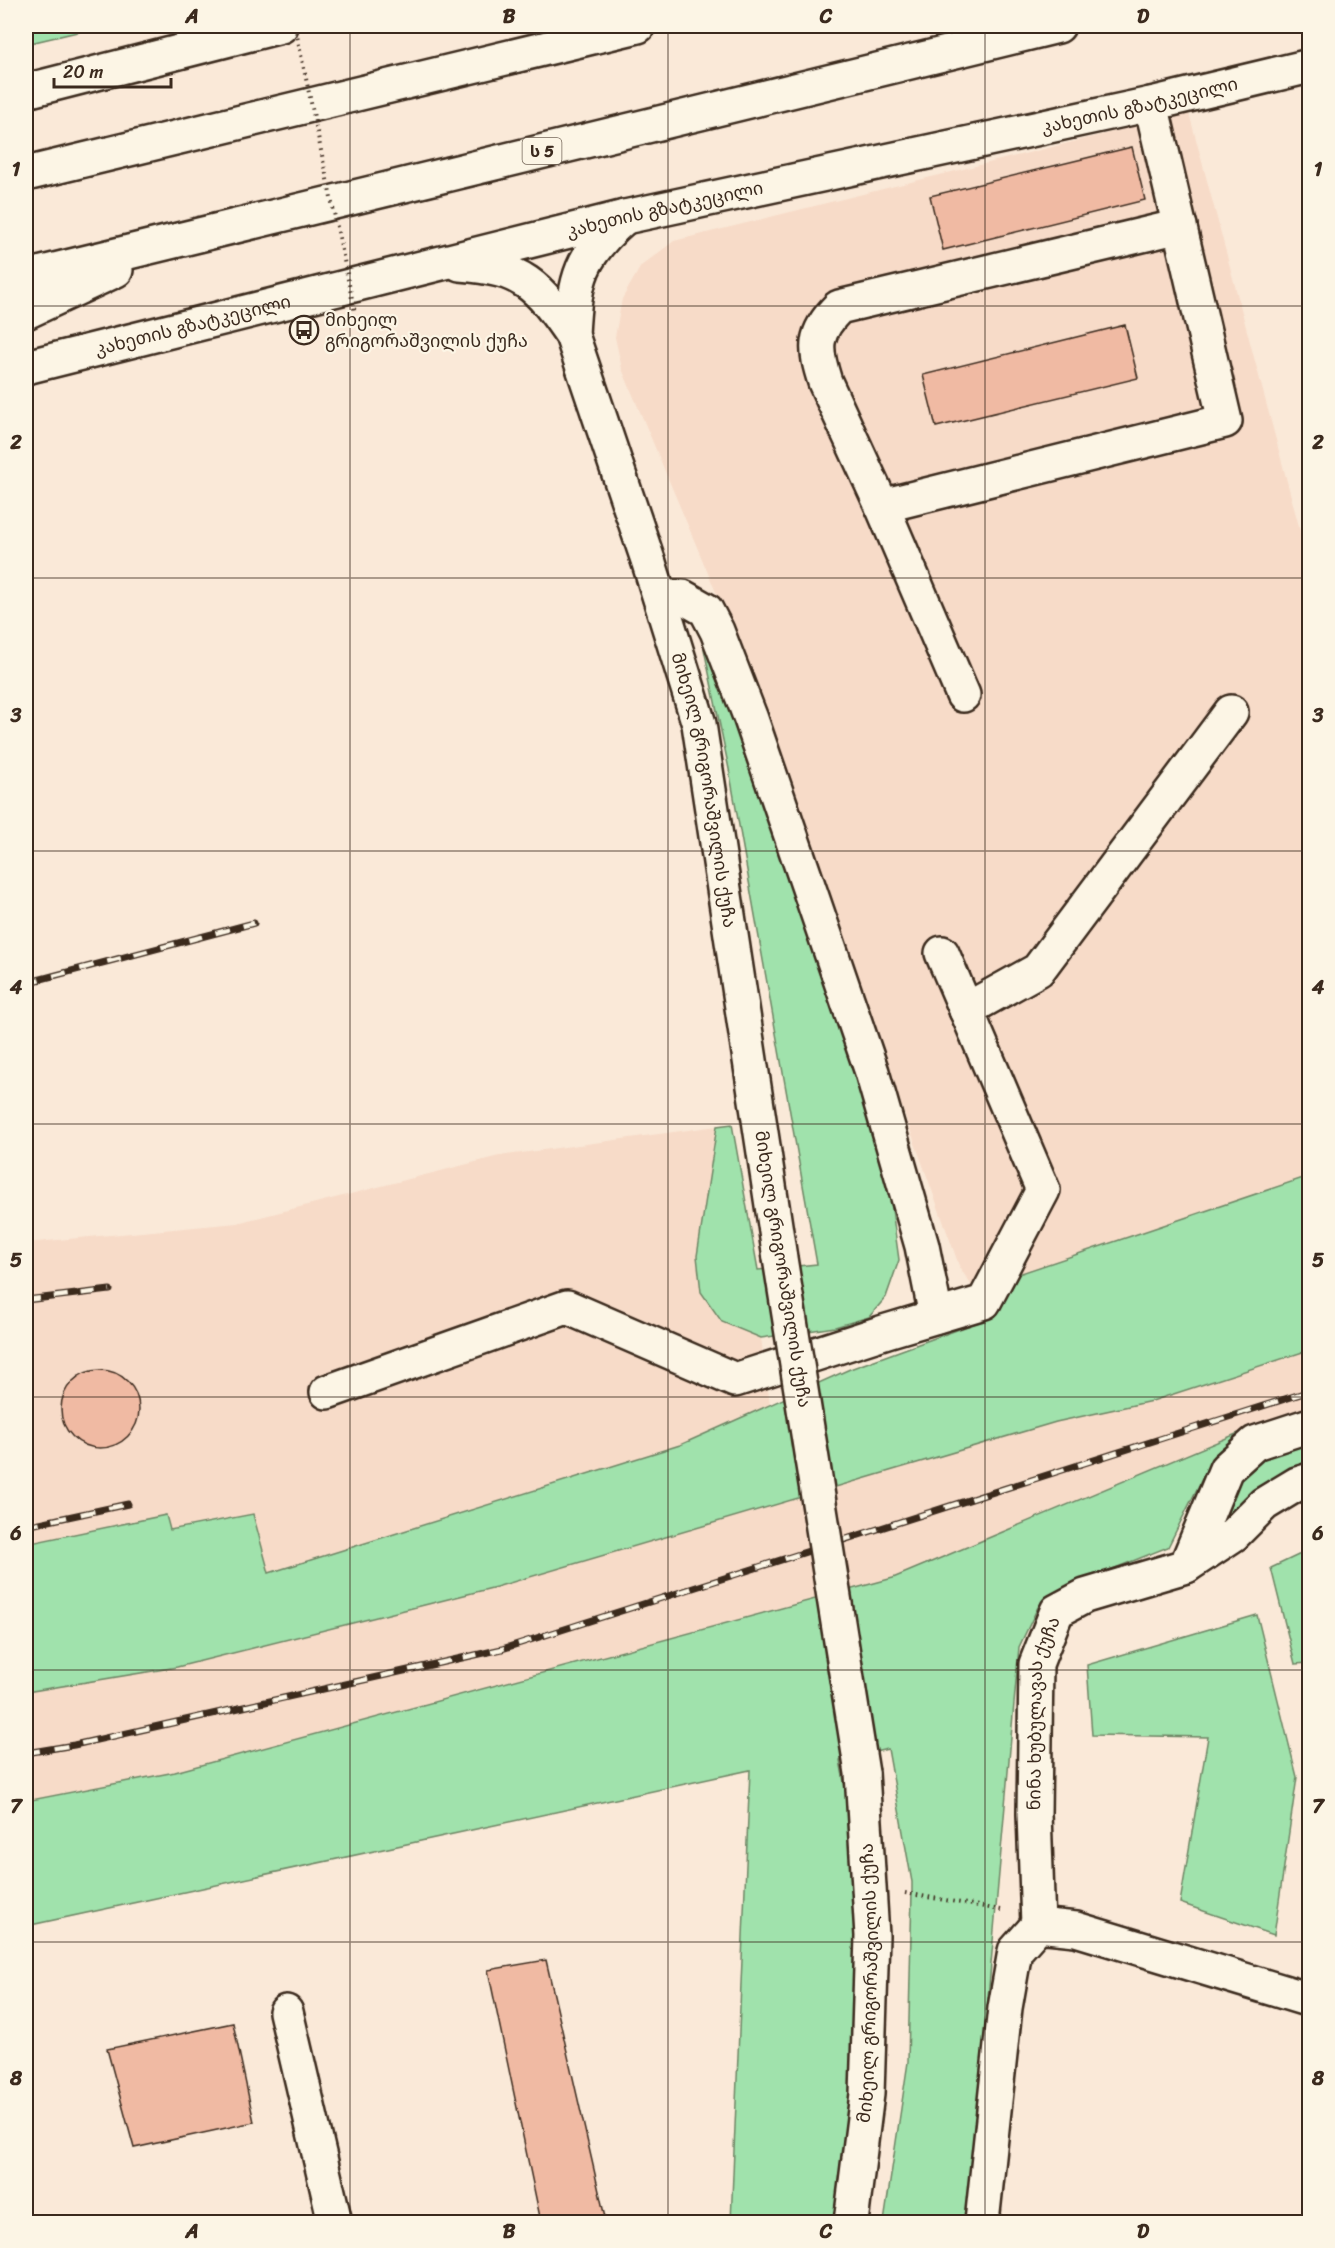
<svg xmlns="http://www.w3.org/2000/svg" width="1335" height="2248" font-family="Sriracha,'Noto Sans Georgian',sans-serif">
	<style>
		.built { fill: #f7dbc8 }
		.green { fill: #a0e2ac; stroke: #6e8665; stroke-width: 1.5 }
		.building { fill: #f0baa3; stroke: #3b2a1e; stroke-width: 1.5 }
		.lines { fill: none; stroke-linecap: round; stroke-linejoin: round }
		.minor-casing { stroke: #3b2a1e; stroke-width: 38 }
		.highway-casing { stroke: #3b2a1e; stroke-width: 38 }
		.path { stroke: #3b2a1e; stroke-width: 4; stroke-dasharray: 1.5 4.5; stroke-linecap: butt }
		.minor { stroke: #fcf5e5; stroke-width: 33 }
		.highway { stroke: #fcf5e5; stroke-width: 33 }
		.rail-casing { stroke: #3b2a1e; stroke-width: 7 }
		.rail { stroke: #fcf5e5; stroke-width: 4.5; stroke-dasharray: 14; stroke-linecap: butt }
		.minor-bridge-casing { stroke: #3b2a1e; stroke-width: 38; stroke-linecap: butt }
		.path-bridge { stroke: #3b2a1e; stroke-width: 4; stroke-dasharray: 1.5 4.5; stroke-linecap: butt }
		.minor-bridge { stroke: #fcf5e5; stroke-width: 33 }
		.grid { fill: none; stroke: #3b2a1e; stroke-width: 1.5; stroke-opacity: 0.55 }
		.labels { text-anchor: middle; stroke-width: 4.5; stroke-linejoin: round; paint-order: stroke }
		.shield { fill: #fcf5e5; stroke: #75675a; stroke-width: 1.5 }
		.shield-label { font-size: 16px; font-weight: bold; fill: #3b2a1e }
		.street-label { font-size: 18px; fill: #3b2a1e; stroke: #fcf5e5 }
		.poi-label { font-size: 18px; fill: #3b2a1e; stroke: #fcf5e5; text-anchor: start }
		.neatline { fill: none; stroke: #3b2a1e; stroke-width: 2 }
		.grid-label { font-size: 20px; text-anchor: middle; font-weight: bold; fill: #3b2a1e }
	</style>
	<rect width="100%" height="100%" fill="#fae9d8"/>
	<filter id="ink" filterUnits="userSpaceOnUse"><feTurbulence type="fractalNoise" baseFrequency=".0167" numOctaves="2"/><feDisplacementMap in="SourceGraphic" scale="12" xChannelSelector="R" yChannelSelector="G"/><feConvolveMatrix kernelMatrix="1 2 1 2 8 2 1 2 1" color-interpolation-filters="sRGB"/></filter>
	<g filter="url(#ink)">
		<g class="built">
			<polygon points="1189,113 1309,564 1309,1176 974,1289 960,1268 718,597 622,369 615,337 622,299 641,266 674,241"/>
			<polygon points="717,1126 697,1256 722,1322 761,1338 770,1405 680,1445 269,1573 253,1514 169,1530 166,1515 26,1544 26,1243 237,1223 499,1156"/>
			<polygon points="1309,1350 1309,1410 1236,1434 893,1578 175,1772 26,1801 26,1692 177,1667 496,1587 1056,1422 1152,1401"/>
		</g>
		<g class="green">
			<polygon points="26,26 103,26 26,44"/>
			<polygon points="704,649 715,652 866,1094 889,1188 899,1260 886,1297 869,1317 835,1327 761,1338 722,1322 701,1292 697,1256 717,1126 732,1124 758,1270 817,1264 729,769"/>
			<polygon points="1309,1176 1309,1350 1152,1401 1056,1422 496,1587 177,1667 26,1692 26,1544 166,1515 170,1530 253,1514 269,1573 680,1445 850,1369 984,1320 974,1289"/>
			<polygon points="1236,1434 1203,1477 1168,1547 1075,1584 1038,1607 1019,1647 977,2122 965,2222 884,2222 908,2062 912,1891 912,1882 888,1749 840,1760 854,1837 858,1935 857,2096 836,2222 731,2222 750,1770 26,1926 26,1801 175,1772 893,1578"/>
			<polygon points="1309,1438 1309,1467 1217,1527 1230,1487 1263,1458 1286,1446"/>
			<polygon points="1309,1550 1309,1663 1295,1664 1271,1568"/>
			<polygon points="1257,1615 1297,1777 1274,1935 1180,1903 1208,1737 1092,1735 1087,1665"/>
		</g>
		<g class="building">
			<polygon points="1132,147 1145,200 943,250 930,196"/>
			<polygon points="1125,325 1138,378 936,427 923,375"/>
			<circle cx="100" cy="1409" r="39"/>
			<polygon points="546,1960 606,2222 541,2222 488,1970"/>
			<polygon points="233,2023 254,2122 134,2148 107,2049"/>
		</g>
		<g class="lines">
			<g class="minor-casing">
				<g id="minor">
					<polyline points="26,91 281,26"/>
					<path id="s1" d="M460,264C524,269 537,284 572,335L649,563L699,724L780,1258"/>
					<path d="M572,335C575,277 580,256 625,217"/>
					<path id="s2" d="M26,367L625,217L1151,104L1310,66"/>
					<path d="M882,506L825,382C814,348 813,333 839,307L1180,226"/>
					<polyline points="660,597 683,597 706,610 717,631 751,719 872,1072 922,1246 936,1316"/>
					<polyline points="963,695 882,506 1225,421 1151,104"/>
					<polyline points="966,1010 1038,970 1231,712"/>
					<polyline points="327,1392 567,1307 735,1380 887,1331 984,1302 1043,1190 942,953"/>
					<polyline points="1186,1566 1226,1469 1255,1443 1310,1425"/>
					<path id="s3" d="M1038,1925L1034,1814L1036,1664L1057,1611L1085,1596L1186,1566L1233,1535L1264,1504L1297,1484L1310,1480"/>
					<polyline points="286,2012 335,2222"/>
					<path id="s4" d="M851,2222L867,2094L872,1936L862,1773"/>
					<polyline points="982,2222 1005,2008 1015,1951 1038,1925 1076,1929 1310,2000"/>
				</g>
			</g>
			<g class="highway-casing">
				<g id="highway">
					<polyline points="26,174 638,26"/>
					<polyline points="26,277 1058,26"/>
					<polyline points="26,312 116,270"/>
				</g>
			</g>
			<polyline class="path" points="905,1893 1001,1910"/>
			<use href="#minor" class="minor"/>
			<use href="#highway" class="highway"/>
			<g class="rail-casing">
				<g id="rail">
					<polyline points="26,983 254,923"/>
					<polyline points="26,1300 110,1290"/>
					<polyline points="26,1526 128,1504"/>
					<polyline points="26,1753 74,1745 502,1649 1310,1391"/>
				</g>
			</g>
			<use href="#rail" class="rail"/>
			<g class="minor-bridge-casing">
				<polyline id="minor-bridge" points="780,1258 862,1773"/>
			</g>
			<polyline class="path-bridge" points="295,26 355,313"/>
			<use href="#minor-bridge" class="minor-bridge"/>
		</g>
	</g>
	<path class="grid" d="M350,26V2222M668,26V2222M985,26V2222M26,306H1310M26,578H1310M26,851H1310M26,1124H1310M26,1397H1310M26,1670H1310M26,1942H1310"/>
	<defs>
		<g id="bus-ring" transform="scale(1.5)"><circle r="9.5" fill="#fcf5e5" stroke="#3b2a1e" stroke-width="1.5"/><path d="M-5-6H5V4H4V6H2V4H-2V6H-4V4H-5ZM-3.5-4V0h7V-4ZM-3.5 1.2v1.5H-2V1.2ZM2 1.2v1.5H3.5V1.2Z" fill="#3b2a1e"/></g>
	</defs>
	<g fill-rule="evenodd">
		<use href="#bus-ring" x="304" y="330"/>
	</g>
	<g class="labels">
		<rect class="shield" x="522.5" y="138" width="39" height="26" rx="4.5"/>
		<g class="shield-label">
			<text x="542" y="157">ს 5</text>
		</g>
		<g class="street-label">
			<text dy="6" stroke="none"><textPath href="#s2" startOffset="1144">კახეთის გზატკეცილი</textPath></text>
			<text dy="6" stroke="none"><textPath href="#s2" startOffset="658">კახეთის გზატკეცილი</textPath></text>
			<text dy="6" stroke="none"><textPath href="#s2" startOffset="172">კახეთის გზატკეცილი</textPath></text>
			<text dy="6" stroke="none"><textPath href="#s1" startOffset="615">მიხეილ გრიგორაშვილის ქუჩა</textPath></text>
			<text transform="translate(783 1269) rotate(81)" y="6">მიხეილ გრიგორაშვილის ქუჩა</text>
			<text dy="6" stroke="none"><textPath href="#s3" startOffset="213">ნინა ხუბულავას ქუჩა</textPath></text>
			<text dy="6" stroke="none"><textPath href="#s4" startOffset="240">მიხეილ გრიგორაშვილის ქუჩა</textPath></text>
		</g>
		<g class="poi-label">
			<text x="325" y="326">მიხეილ<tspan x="325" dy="21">გრიგორაშვილის ქუჩა</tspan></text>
		</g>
	</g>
	<rect width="1335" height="2248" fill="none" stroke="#fcf5e5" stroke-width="66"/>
	<path d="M54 78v9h117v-9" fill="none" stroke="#3b2a1e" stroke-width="3"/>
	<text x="63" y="78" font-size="18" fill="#3b2a1e" stroke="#fcf5e5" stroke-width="4.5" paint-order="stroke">20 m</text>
	<rect x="33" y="33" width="1269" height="2182" class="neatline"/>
	<g class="grid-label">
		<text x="192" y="23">A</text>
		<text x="509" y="23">B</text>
		<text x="826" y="23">C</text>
		<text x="1143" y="23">D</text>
		<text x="16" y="176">1</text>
		<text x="1318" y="176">1</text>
		<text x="16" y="449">2</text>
		<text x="1318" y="449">2</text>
		<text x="16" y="722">3</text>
		<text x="1318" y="722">3</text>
		<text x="16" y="994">4</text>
		<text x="1318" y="994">4</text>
		<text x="16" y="1267">5</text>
		<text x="1318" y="1267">5</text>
		<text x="16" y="1540">6</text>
		<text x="1318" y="1540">6</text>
		<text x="16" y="1813">7</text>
		<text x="1318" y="1813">7</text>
		<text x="16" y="2085">8</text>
		<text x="1318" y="2085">8</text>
		<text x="192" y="2238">A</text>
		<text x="509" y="2238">B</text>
		<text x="826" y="2238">C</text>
		<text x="1143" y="2238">D</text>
	</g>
</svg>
